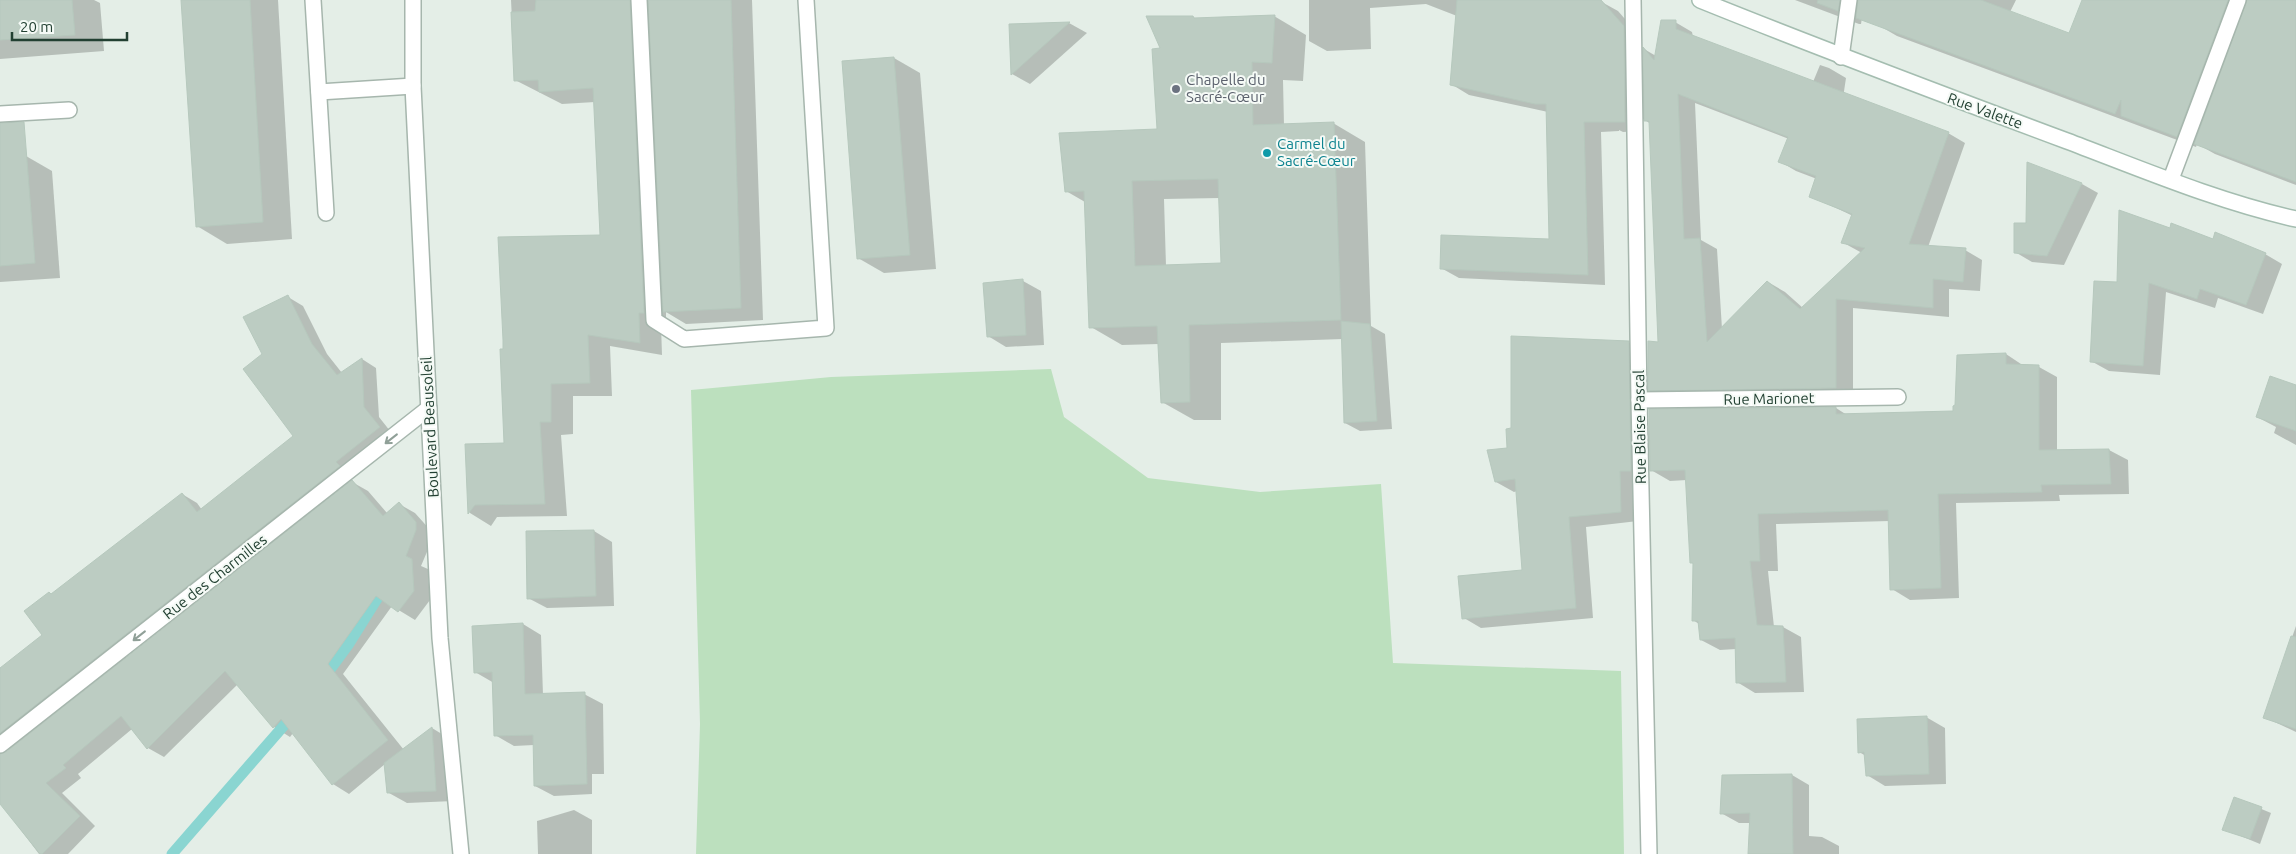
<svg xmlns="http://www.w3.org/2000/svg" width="2296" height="854" font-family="Ubuntu,sans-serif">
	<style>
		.green { fill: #bce0be }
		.shadow { fill: #0003; fill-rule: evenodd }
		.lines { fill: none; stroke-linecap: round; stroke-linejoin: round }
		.stream { stroke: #8ad5d1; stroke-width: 11 }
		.building { fill: #bcccc2; stroke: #b6c8bd; fill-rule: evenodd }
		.service-casing { stroke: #a6b6ad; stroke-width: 18 }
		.minor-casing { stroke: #a6b6ad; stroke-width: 18 }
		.secondary-casing { stroke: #a4bdb0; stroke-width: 18 }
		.service { stroke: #fff; stroke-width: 15 }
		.minor { stroke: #fff; stroke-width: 15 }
		.secondary { stroke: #fff; stroke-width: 15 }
		.oneway { stroke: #90a098 }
		.worship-dot { fill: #6b7280; stroke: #f5faf6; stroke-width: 2 }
		.culture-dot { fill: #0f9aa8; stroke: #f5faf6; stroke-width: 2 }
		.labels { text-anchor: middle; stroke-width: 4; stroke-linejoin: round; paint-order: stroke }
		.worship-label { font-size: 15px; fill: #5b616d; stroke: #f5faf6; text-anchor: start }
		.street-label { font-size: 15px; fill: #224032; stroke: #f5faf6 }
		.culture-label { font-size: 15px; fill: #0d838f; stroke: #f5faf6; text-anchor: start }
	</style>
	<rect width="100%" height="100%" fill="#e4eee7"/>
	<polygon class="green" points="1051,369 1064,417 1148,478 1260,492 1381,484 1393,663 1621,671 1624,854 696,854 700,724 691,390 831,377"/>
	<g class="shadow">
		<polygon points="0,0 94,0 100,3 104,51 0,59"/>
		<polygon points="182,0 278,0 292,239 227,244 197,226"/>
		<polygon points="499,0 626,0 650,14 650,11 631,0 752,0 763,320 686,324 666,312 666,325 661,325 662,355 610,346 612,396 573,396 573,434 561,435 567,516 497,517 491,526 470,513 467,445 505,444 504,350 602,236 595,102 562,104 515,80 511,0"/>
		<path d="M1309,0H1598L1618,11L1632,27L1626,72L1645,83L1644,49L1656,56L1675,22L1692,32L1693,37L1813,82L1820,65L1829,68L1846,78L1840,118L1948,133L1965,143L1928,247L1965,250L1982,260L1980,291L1949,289V317L1853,308V398L1667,400L1649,390L1659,343L1651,124L1643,119V131L1623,132L1619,130V131L1601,132L1605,285L1459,278L1441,268L1551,240L1548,112L1469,95L1451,84L1457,16L1426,4L1370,8L1371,49L1327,51L1309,41ZM1695,103L1789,139L1779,161L1796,171L1817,179L1811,196L1853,216L1842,242L1862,253L1803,308L1785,292L1768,282L1722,329L1717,249L1701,240Z"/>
		<polygon points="1795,0 1865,0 1861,24 1859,24"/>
		<polygon points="1887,0 2016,0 2010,12 2070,35 2083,0 2296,0 2296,185 2215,154 2197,144 2196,147 1897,36 1878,25"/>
		<path d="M1274,16L1306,35L1303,81L1283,80L1284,125L1333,123L1365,142L1371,326L1385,334L1392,429L1360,431L1345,423L1343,339L1221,343V420H1194L1162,402L1159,344L1122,345L1091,327L1085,202L1066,191L1158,130L1161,49L1192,17L1197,19ZM1220,198L1222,264L1166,266L1164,199Z"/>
		<polygon points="1069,23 1087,33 1030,84 1012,74 1010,25"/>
		<polygon points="894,58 920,73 936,269 884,273 858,258 844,62"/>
		<polygon points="26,156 52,171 60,278 0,282 0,158"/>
		<polygon points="2082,184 2098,193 2064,265 2032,262 2015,252 2027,225"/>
		<polygon points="2170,229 2265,254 2282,264 2263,314 2218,298 2215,308 2166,292 2160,375 2109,371 2091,361 2118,283"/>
		<polygon points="1023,281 1041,291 1044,345 1006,347 988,336"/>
		<polygon points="288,297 303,306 327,354 342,373 362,359 376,368 379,417 394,436 125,656 127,658 352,482 368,491 387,513 399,504 415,513 432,532 432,540 421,566 428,569 430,600 415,620 392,606 343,674 404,750 432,728 450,739 454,801 407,803 389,793 385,764 349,794 333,784 293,733 290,737 274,727 238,684 164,757 148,748 132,729 78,774 81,778 62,793 95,826 68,854 39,854 0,802 0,767 9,750 0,745 0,670 44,635 52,595 182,494 197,503 202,510 294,436 263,354"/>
		<polygon points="1628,342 1646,352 1648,480 1637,481 1638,521 1586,527 1593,618 1481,628 1464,618 1523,572 1517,491 1514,492 1496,482 1508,449 1512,429"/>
		<polygon points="2006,354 2024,366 2039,367 2057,377 2057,451 2109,450 2128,460 2129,494 2059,495 2060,501 1956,503 1959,598 1910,600 1892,589 1890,521 1776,524 1778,571 1768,571 1774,627 1783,627 1801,637 1804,692 1755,693 1737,682 1736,649 1720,650 1701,640 1699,624 1693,620 1694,564 1692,563 1687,480 1670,481 1651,470 1836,408 1847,415 1954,412"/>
		<polygon points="2296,386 2296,445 2274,433 2276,427 2257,417"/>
		<polygon points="594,531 612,542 614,606 547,608 528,598 527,532"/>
		<polygon points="523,624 541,635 543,695 584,694 603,704 604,774 592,774 592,794 554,796 535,786 534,745 514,746 495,735 494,683 475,672"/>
		<polygon points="2296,626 2296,732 2264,717"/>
		<polygon points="1926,717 1945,728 1946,784 1885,786 1867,775 1866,756 1859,752"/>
		<polygon points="1792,775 1809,785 1809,836 1822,837 1839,846 1839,854 1749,854 1751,823 1739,823 1721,813"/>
		<polygon points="2235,798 2271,813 2260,844 2224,829"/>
		<polygon points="574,810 592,820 592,854 538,854 537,821"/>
	</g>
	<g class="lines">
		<g class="stream">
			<polyline points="323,679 348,645 385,586"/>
			<polyline points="172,854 294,714"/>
		</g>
	</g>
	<g class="building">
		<polygon points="0,0 72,0 75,35 0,40"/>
		<polygon points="181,0 250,0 263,222 196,227"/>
		<polygon points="536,0 630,0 644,313 639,313 640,343 588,335 590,383 551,384 551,422 540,422 545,504 475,505 468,514 465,444 504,443 500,349 503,349 503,340 498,237 600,235 593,88 539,92 538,80 514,81 511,12 535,11"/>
		<polygon points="648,0 731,0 741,308 663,312"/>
		<polygon points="1457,0 1601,0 1624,26 1625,122 1584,122 1588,275 1440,269 1441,235 1549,239 1546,104 1535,104 1450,85"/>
		<polygon points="1818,0 1840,0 1838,11 1817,3"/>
		<polygon points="1858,0 1981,0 2069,33 2082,0 2228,0 2177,137 2121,116 2121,100 2115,114 1856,18"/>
		<polygon points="2247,0 2296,0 2296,182 2194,144"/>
		<path d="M1275,15L1272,63L1252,62L1253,125L1334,122L1341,320L1189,325L1190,402L1161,403L1157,326L1089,328L1084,191L1065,192L1059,133L1157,129L1152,49L1160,48L1146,16H1193L1194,18ZM1218,179L1221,263L1135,266L1132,181Z"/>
		<path d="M1661,20H1676V29L1949,132L1909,244L1966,248L1963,282L1933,279V308L1836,299V388L1648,391V341L1658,342L1649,121H1644L1643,47L1654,60ZM1678,94L1788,137L1778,162L1816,176L1809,197L1852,214L1841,243L1865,248L1800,309L1767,281L1707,342L1700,238L1684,239Z"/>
		<polygon points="1070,22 1011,75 1009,24"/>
		<polygon points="894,57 910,255 857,259 842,61"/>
		<polygon points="24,122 35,263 0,266 0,123"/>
		<polygon points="2027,162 2082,183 2047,256 2014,253 2014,223 2026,223"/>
		<polygon points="2119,210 2170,228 2171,223 2213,239 2215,232 2266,253 2246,305 2200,289 2197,299 2149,283 2143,366 2090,362 2094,281 2117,282"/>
		<polygon points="1023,279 1026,335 987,337 983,283"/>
		<polygon points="288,295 312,344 337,375 362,358 364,407 380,427 336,462 340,466 0,733 0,668 42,635 24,611 49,592 51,594 182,493 197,512 293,436 243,369 262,354 243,317"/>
		<polygon points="1341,321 1370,324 1377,421 1344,423"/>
		<polygon points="1511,336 1629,341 1631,471 1620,471 1621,512 1569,517 1576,608 1462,619 1458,576 1522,570 1515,479 1495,482 1487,450 1507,448 1506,429 1511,428"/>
		<polygon points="2006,353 2006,364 2039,365 2039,450 2109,449 2111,484 2041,485 2042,492 1938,494 1941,588 1890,590 1888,510 1758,514 1760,561 1750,561 1757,625 1783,626 1786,682 1736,683 1735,638 1700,640 1698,621 1692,621 1693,563 1690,563 1685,470 1650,471 1649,409 1836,407 1836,414 1953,411 1953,406 1955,405 1957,355"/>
		<polygon points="2270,376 2296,385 2296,431 2256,417"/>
		<polygon points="352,480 383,516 399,502 416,522 416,530 406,556 412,559 414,591 398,612 376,596 328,664 388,740 332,785 281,719 273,728 225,671 147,749 121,716 63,765 66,768 46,783 80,816 42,854 40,854 0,804 0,754 6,752"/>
		<polygon points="594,530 596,596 527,599 526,531"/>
		<polygon points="523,623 525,694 585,692 587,784 534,786 533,735 494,736 492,672 474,673 472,626"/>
		<polygon points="2291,636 2296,637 2296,729 2263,718"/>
		<polygon points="1927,716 1929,774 1866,776 1864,752 1858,753 1857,719"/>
		<polygon points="432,727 436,791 387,793 384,763"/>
		<polygon points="1792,774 1793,854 1748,854 1750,813 1720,814 1722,775"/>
		<polygon points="2234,797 2262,807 2250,839 2222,830"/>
	</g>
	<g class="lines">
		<g class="service-casing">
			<g id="service">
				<polyline points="313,0 326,213"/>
				<polyline points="639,0 654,320 684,339 826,328 806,0"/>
				<polyline points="1841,57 1849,0"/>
				<polyline points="319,92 413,86"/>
				<polyline points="1639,400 1898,397"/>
			</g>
		</g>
		<g class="minor-casing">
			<g id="minor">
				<polyline points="413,0 413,86 440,638 461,854"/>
				<polyline points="1633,0 1639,400 1649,854"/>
				<polyline points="0,114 69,110"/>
				<polyline points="2171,179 2238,0"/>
				<polyline points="0,745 429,408"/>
			</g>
		</g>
		<g class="secondary-casing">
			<path id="secondary" d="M1700,0C1821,49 1944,95 2067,141C2141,169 2219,202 2296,219"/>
		</g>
		<use href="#service" class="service"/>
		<use href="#minor" class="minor"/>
		<use href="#secondary" class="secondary"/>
	</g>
	<defs><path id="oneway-shaft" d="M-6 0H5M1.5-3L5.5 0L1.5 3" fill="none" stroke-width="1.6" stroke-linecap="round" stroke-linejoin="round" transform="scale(1.25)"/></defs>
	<g class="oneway">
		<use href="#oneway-shaft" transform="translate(391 439) rotate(142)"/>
		<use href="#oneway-shaft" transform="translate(139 636) rotate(142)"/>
	</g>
	<circle class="worship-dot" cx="1176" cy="89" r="5"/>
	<circle class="culture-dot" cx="1267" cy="153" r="5"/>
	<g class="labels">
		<g class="worship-label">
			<text x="1186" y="85">Chapelle du<tspan x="1186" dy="17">Sacré-Cœur</tspan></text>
		</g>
		<g class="street-label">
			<text transform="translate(1985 111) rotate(20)" y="5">Rue Valette</text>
			<text transform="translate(1769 399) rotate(-1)" y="5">Rue Marionet</text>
			<text transform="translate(430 427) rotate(-93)" y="5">Boulevard Beausoleil</text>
			<text transform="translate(1640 427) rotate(-91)" y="5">Rue Blaise Pascal</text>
			<text transform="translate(215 577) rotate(-38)" y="5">Rue des Charmilles</text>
		</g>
		<g class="culture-label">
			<text x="1277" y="149">Carmel du<tspan x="1277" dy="17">Sacré-Cœur</tspan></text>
		</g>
	</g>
	<path d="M12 32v8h115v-8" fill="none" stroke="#224032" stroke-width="2.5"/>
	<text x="20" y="32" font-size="15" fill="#224032" stroke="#f5faf6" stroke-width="4" paint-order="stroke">20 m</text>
</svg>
